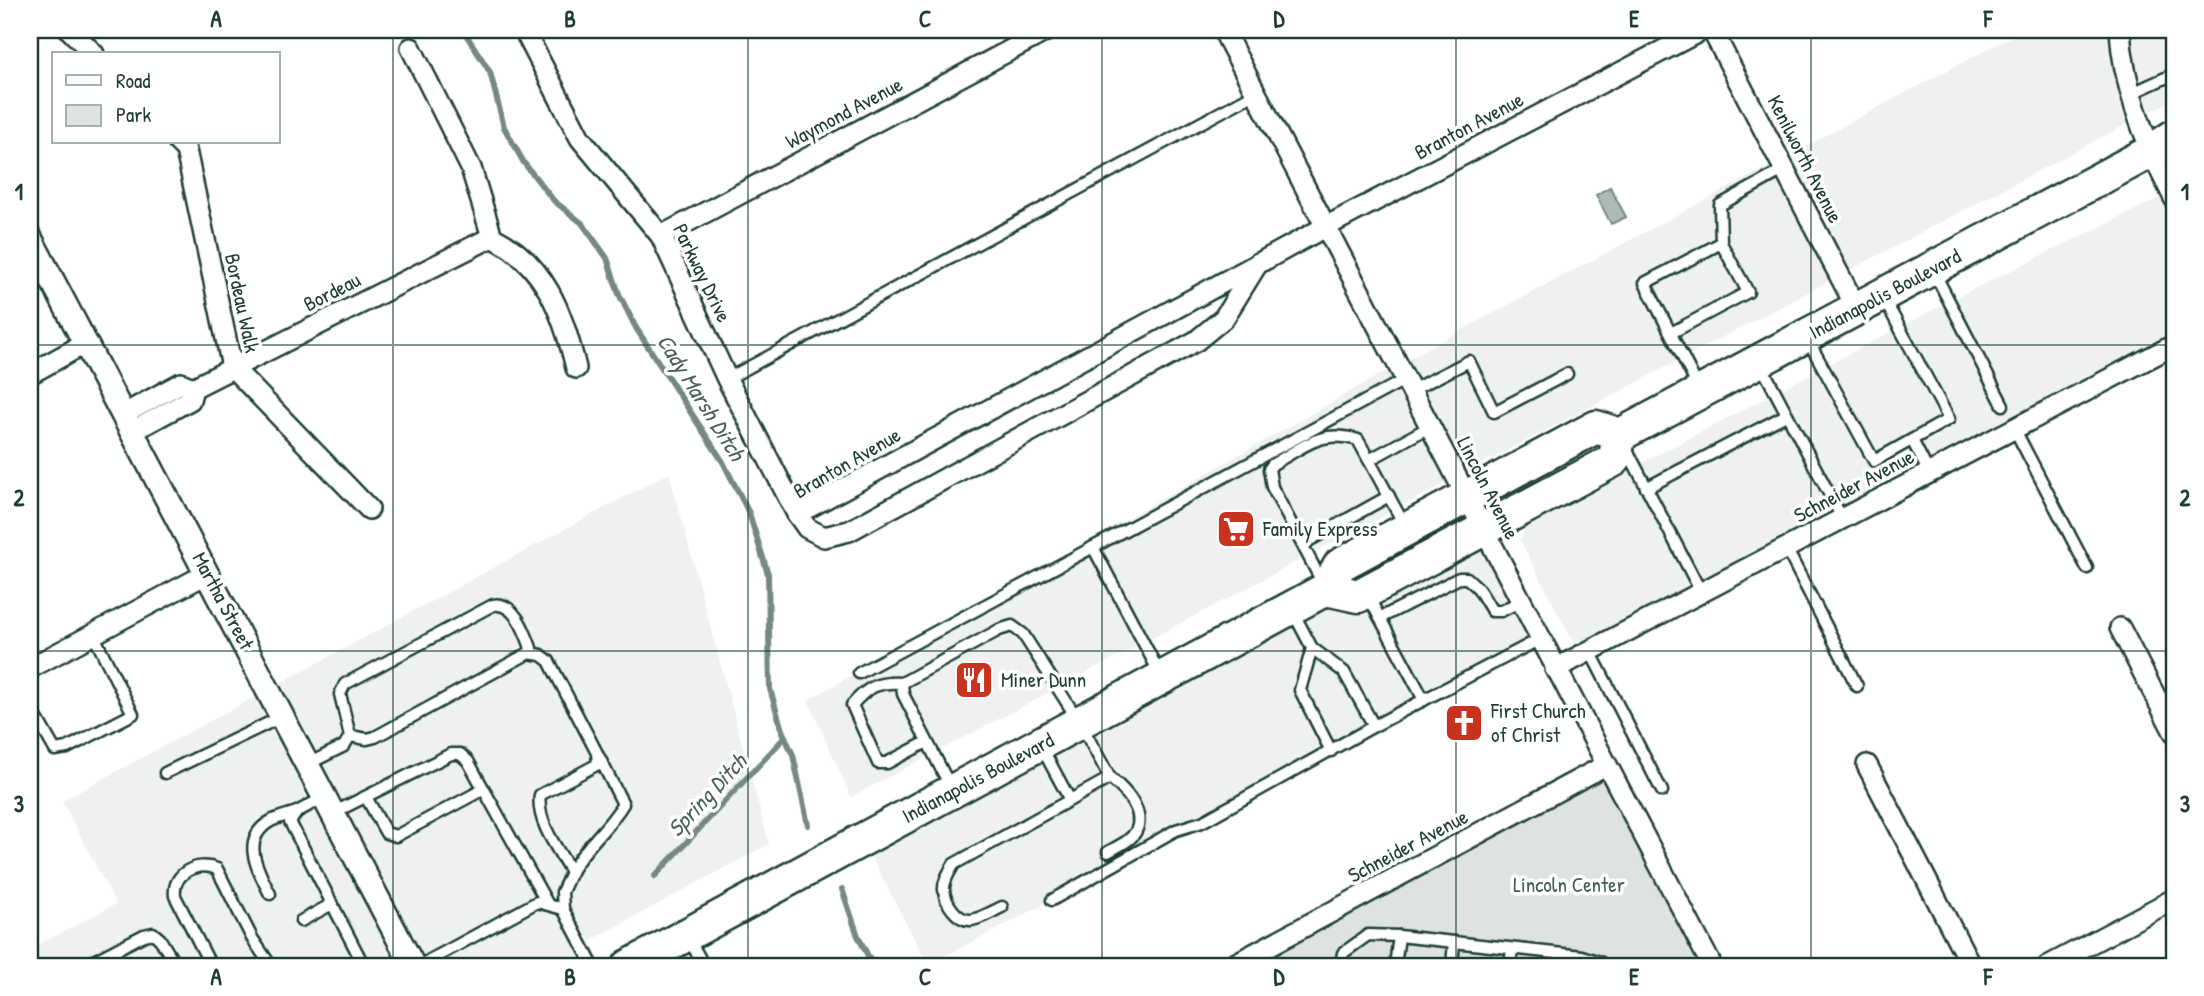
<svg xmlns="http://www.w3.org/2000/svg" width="2204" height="996" font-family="'Patrick Hand',sans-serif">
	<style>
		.built { fill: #eef1f0 }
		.park { fill: #dee3e2; stroke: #7e908b; stroke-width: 2 }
		.water { fill: #afbab7; stroke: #758883; stroke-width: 2 }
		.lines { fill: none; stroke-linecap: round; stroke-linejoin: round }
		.stream { stroke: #758883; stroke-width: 6 }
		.service-casing { stroke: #1f3d34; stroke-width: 15 }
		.minor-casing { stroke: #1f3d34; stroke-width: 24 }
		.tertiary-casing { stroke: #1f3d34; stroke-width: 28 }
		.trunk-casing { stroke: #1f3d34; stroke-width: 37 }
		.service { stroke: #fff; stroke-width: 10 }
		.minor { stroke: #fff; stroke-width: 19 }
		.tertiary { stroke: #fff; stroke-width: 23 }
		.trunk { stroke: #fff; stroke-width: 32 }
		.grid { fill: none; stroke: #1f3d34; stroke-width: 2; stroke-opacity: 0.55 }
		.labels { text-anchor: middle; stroke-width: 7; stroke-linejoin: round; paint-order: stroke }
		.street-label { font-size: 21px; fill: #1f3d34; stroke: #fff }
		.poi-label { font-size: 21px; fill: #1f3d34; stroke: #fff; text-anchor: start }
		.park-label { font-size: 21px; fill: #455e57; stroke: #fff }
		.water-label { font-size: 23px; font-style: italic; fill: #4a625b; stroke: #fff }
		.neatline { fill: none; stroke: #1f3d34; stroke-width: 2.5 }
		.grid-label { font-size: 23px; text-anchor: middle; font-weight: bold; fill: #1f3d34 }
	</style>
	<rect width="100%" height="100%" fill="#fff"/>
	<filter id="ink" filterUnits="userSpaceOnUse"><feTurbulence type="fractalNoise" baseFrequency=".0143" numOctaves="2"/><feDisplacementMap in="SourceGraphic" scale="14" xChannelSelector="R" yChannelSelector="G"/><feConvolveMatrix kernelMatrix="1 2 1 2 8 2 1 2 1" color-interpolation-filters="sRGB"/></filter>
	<g filter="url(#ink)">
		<g class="built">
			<polygon points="2023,30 2174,30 2174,99 851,797 808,700 1404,361"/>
			<polygon points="2174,191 2174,341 1577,649 1520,540 1528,523 1961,295"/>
			<polygon points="669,473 769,844 590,941 603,966 30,966 30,949 116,904 62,801"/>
			<polygon points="1483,534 1540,646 928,965 864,843 1325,593"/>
		</g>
		<polygon class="park" points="1603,774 1702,966 1250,966"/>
		<polygon class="water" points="1610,187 1626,217 1611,224 1596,195"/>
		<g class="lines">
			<g class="stream">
				<polyline points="463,30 490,72 504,127 524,163 554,201 582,223 607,258 619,294 636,328 723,462 749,513 768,574 770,689 782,730 793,755 808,825"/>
				<polyline points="655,876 785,737"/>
				<polyline points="842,889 858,936 873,966"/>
			</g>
			<g class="service-casing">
				<g id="service">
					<polyline points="2132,93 2174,74"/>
					<polyline points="1721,243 1720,205 1785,169"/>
					<polyline points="1934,272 2003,405"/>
					<polyline points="1671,333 1748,292 1721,243 1645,283 1699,389"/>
					<polyline points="1808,340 1874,461 1949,419 1884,299"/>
					<polyline points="1761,365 1842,518"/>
					<polyline points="727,379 1256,93"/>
					<polyline points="1412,390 1469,361 1494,412 1567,374"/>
					<polyline points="2014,428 2087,568"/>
					<polyline points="1912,440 1929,473"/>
					<polyline points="1626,448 1701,592"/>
					<polyline points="1369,460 1431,426"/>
					<polyline points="1646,488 1786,415"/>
					<polyline points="1303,544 1389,496"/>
					<polyline points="1093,547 1160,674"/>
					<polyline points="1786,548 1857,686"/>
					<path d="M1323,584L1272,487L1269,469L1273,464C1305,446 1321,429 1358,440L1405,526"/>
					<polyline points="1368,596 1424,700"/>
					<polyline points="1293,612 1312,648 1344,672 1374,726"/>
					<polyline points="1380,618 1459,578 1467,578 1478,588 1492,611 1501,611 1521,601"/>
					<polyline points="1312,648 1300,690 1331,751"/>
					<polyline points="1590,651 1662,791"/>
					<path d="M529,653L541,655L549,661L597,753L598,764L540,795C536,822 558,849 571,872L562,892L563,909L593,966"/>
					<polyline points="859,673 1406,379"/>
					<path d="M902,683C879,681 867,687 852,705L878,763H887L927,742"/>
					<polyline points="30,706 55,750 67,748 133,714 93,634"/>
					<polyline points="1042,748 1070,800"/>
					<path d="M308,764L344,746L350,736L340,694L345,684L493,605C514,601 525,631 531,648L529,653L375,737L367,739L350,736"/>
					<polyline points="165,773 281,717"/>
					<path d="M951,788L903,694L902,683L999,630L1012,626L1023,634L1080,723L1110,778L954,864C950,871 943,881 944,890C945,902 957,921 971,920C981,919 993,911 1002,907"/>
					<polyline points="324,797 297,812 290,822 364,966"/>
					<polyline points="366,797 386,833 396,836 484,789"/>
					<polyline points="333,813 451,754 460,754 468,761 547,903"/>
					<path d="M1108,852C1118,846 1131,841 1136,831C1146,811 1124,789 1110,778"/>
					<path d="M571,872C584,847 608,829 623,804L599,757"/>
					<path d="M270,894C258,870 239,839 271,821C278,817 289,815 297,812"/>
					<polyline points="1052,900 1176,830 1202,822 1374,726 1540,639"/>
					<polyline points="301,921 332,904"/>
					<polyline points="689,939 704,966"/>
					<polyline points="84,966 144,935 153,933 160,939 176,966"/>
					<polyline points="162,966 172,961"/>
					<path d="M211,966L175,896C172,873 197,861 217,869L252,938L271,966"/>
					<polyline points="419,966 537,902 563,909"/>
					<polyline points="1341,966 1343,953 1368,935 1399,936 1582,956 1600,962 1604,966"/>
					<polyline points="1395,966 1399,936"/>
					<polyline points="1452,966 1454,942"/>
					<polyline points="1510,966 1512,949"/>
					<polyline points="1566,966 1568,955"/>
				</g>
			</g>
			<g class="minor-casing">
				<g id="minor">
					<polyline points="70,30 94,54"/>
					<polyline points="524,30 580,138 661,236 727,379 797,514 807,528 824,537 849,531 1196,341 1224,318 1258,263"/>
					<polyline points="1223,30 1712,966"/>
					<polyline points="1712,30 1857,309"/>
					<path d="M2120,30C2123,88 2147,147 2174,198"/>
					<path d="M411,48L471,168L492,237C545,263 563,313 576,368"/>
					<polyline points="178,142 186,150 232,367 369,509"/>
					<polyline points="661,236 1048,30"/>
					<polyline points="30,374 86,343"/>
					<polyline points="193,388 492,237"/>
					<polyline points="124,414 181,383 193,388"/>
					<polyline points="133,431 190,400 193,388"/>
					<polyline points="797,514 1327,226 1702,30"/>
					<polyline points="2120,628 2174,732"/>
					<polyline points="30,668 208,573"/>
					<polyline points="1555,669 2174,345"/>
					<polyline points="1867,765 1971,966"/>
					<polyline points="1231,966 1606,765"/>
					<polyline points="2048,966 2174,899"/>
				</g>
			</g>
			<g class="tertiary-casing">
				<polyline id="tertiary" points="30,238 413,966"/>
			</g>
			<g class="trunk-casing">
				<g id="trunk">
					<polyline points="1326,589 1358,596 1614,460 1620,435"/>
					<polyline points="629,966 1326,589 1340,565 1596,427 1620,435 2150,152 2174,136"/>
				</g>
			</g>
			<use href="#service" class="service"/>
			<use href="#minor" class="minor"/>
			<use href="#tertiary" class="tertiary"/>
			<use href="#trunk" class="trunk"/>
		</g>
	</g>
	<path class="grid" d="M393,30V966M748,30V966M1102,30V966M1456,30V966M1811,30V966M30,345H2174M30,651H2174"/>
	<defs>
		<g id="supermarket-square" transform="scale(2.0125)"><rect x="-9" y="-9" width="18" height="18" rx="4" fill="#c8321e" stroke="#fff"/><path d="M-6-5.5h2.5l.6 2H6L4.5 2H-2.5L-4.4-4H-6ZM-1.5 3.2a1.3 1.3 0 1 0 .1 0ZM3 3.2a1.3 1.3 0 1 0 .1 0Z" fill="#fff"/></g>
		<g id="restaurant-square" transform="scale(2.0125)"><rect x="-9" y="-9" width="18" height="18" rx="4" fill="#c8321e" stroke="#fff"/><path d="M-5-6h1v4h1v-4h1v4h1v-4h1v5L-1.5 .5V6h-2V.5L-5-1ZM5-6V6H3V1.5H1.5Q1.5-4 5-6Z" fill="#fff"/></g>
		<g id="church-square" transform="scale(2.0125)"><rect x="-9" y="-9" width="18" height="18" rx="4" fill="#c8321e" stroke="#fff"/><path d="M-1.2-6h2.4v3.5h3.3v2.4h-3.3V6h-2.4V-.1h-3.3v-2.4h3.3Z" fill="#fff"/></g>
	</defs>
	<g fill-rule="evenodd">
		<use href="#supermarket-square" x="1236" y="529"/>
		<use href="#restaurant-square" x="974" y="680"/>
		<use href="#church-square" x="1464" y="723"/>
	</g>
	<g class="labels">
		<g class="street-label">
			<text transform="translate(844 113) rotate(-28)" y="7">Waymond Avenue</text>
			<text transform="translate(1469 126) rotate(-28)" y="7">Branton Avenue</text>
			<text transform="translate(1805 159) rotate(63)" y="7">Kenilworth Avenue</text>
			<text transform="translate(702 273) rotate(64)" y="7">Parkway Drive</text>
			<text transform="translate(332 292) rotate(-27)" y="7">Bordeau</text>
			<text transform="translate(1885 294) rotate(-28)" y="7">Indianapolis Boulevard</text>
			<text transform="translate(242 303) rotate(78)" y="7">Bordeau Walk</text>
			<text transform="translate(847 463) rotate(-30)" y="7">Branton Avenue</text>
			<text transform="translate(1854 486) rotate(-28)" y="7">Schneider Avenue</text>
			<text transform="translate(1488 488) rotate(63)" y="7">Lincoln Avenue</text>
			<text transform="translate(223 601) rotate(62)" y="7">Martha Street</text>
			<text transform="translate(978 778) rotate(-28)" y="7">Indianapolis Boulevard</text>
			<text transform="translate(1408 846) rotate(-28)" y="7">Schneider Avenue</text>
		</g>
		<g class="poi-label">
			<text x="1263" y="536">Family Express</text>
			<text x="1001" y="687">Miner Dunn</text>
			<text x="1491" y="718">First Church<tspan x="1491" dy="24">of Christ</tspan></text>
		</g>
		<g class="park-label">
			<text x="1569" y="892">Lincoln Center</text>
		</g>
		<g class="water-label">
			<text transform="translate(701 397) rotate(58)" y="8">Cady Marsh Ditch</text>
			<text transform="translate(707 795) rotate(-47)" y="8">Spring Ditch</text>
		</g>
	</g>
	<rect width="2204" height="996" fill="none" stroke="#fff" stroke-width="77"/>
	<rect x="52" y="52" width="228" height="91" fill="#ffffff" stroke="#a5b1ae" stroke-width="2"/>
	<rect x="66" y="75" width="35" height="10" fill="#ffffff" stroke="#a5b1ae" stroke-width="2"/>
	<text x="116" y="88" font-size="21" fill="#1f3d34">Road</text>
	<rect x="66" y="105" width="35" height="21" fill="#dee3e2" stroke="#a5b1ae" stroke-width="2"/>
	<text x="116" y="122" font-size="21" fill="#1f3d34">Park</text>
	<rect x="38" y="38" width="2128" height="920" class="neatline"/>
	<g class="grid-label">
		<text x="216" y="27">A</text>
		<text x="570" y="27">B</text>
		<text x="925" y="27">C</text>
		<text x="1279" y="27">D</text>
		<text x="1634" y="27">E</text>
		<text x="1988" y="27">F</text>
		<text x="19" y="200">1</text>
		<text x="2185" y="200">1</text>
		<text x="19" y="506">2</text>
		<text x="2185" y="506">2</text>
		<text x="19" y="812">3</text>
		<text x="2185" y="812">3</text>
		<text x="216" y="985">A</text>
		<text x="570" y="985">B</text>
		<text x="925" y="985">C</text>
		<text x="1279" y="985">D</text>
		<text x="1634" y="985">E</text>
		<text x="1988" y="985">F</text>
	</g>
</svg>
